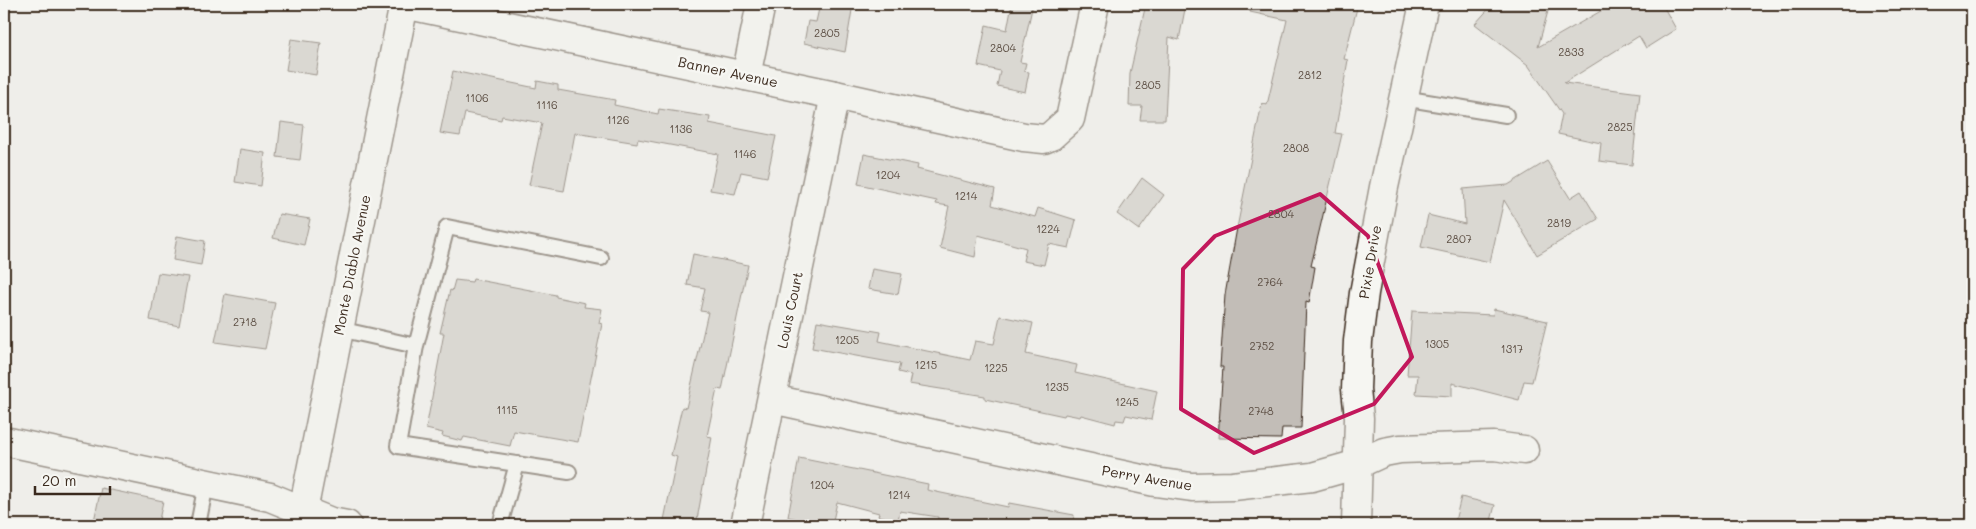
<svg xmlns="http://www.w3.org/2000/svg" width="1976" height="529" font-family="Mali,sans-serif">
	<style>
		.building { fill: #c2bdb7; stroke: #3b2a1e }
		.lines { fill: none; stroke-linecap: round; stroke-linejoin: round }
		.lane-casing { stroke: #3b2a1e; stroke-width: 18 }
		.street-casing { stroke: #3b2a1e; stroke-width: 31 }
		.secondary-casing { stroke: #3b2a1e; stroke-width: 31 }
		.lane { stroke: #f6f6f2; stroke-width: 14 }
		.street { stroke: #f6f6f2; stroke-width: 28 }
		.secondary { stroke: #f6f6f2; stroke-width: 28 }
		.marked { fill: none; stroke: #c2185b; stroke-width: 4; stroke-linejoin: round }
		.labels { text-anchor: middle; stroke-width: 5; stroke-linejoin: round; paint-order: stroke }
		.number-label { font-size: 11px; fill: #5d4f44 }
		.street-label { font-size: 14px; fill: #3b2a1e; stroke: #f6f6f2 }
	</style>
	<rect width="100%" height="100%" fill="#efeeea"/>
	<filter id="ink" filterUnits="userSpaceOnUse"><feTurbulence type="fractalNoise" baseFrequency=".02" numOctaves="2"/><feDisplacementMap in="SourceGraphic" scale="10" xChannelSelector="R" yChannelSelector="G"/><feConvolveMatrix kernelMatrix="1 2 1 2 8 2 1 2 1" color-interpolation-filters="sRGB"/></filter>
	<g filter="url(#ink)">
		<g class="building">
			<polygon points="820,4 853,4 845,52 804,43 808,21 816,22"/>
			<polygon points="1012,4 1033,4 1020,62 1026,63 1024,71 1029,72 1025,92 997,86 1000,71 978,66 986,25 1007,30"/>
			<polygon points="1146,4 1186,4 1179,40 1169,37 1165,120 1140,120 1142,106 1129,106 1130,73"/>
			<polygon points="1251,4 1358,4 1344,59 1348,60 1335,133 1342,134 1311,266 1315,267 1309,303 1306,302 1301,428 1282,428 1281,439 1218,438 1223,367 1220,367 1225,295 1237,228 1262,103 1267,105 1287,20 1250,12"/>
			<polygon points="1493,4 1550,4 1538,47 1613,4 1662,4 1676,29 1646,48 1639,36 1564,83 1640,93 1632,165 1599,161 1601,143 1558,134 1562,114 1528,65 1475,24"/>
			<polygon points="291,39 321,43 316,75 286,70"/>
			<polygon points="453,71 536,88 537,81 558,85 558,90 615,100 614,105 658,114 659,109 710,117 709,123 776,136 767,177 741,172 735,194 710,190 718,154 638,139 637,143 575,133 564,191 529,185 542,123 502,116 501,120 465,113 460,136 440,133"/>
			<polygon points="281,122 304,125 300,160 277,157"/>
			<polygon points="240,149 265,153 261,186 235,182"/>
			<polygon points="864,154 918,165 917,169 995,189 992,205 1035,217 1038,208 1076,220 1069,248 1049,244 1044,265 1023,261 1026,248 978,235 975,257 940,248 949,206 936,204 937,201 858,184"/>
			<polygon points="1547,161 1570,198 1581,191 1598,219 1537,255 1504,200 1490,262 1421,247 1428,215 1465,224 1463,189 1508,185"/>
			<polygon points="1142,178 1164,195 1139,230 1117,214"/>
			<polygon points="279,214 310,219 304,245 273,238"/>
			<polygon points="177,236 205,241 201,265 173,260"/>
			<polygon points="693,254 748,265 722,390 717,389 707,436 712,437 696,525 663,525 677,457 671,455 682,407 686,408 708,312 700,311 705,288 687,285"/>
			<polygon points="872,269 902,274 898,294 868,289"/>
			<polygon points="158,273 188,277 179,326 150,320"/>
			<polygon points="473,279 556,295 556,297 585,303 584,307 602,309 599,323 602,324 578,442 514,431 510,446 464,437 462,441 442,436 443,433 426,429 444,333 440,333 450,290 452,291 455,280 472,282"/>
			<polygon points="225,294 275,303 265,349 215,342"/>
			<polygon points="1494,309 1547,321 1532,382 1524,381 1519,400 1452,383 1452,396 1416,394 1418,375 1407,375 1412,311 1493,315"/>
			<polygon points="1000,316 1033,323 1026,354 1077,365 1075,373 1157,391 1151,420 1126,415 1124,421 1116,420 1115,424 1081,415 1080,417 1065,414 1064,416 985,399 985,396 909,384 911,375 898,372 900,364 812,348 817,321 881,332 879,341 970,360 975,341 994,344"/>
			<polygon points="799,458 928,484 927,490 1008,507 1009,503 1074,515 1073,525 937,525 938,517 900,511 898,520 878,516 879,513 837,502 832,525 788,517"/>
			<polygon points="101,488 163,501 158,525 114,525 94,521"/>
			<polygon points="1461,497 1495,505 1490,525 1454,525"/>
		</g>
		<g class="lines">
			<g class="lane-casing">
				<g id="lane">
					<polyline points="1403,98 1506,115"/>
					<polyline points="339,329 416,346 447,227 601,258"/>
					<polyline points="416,346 398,446 569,472"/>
					<polyline points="198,525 206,484"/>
					<polyline points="500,525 517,464"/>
				</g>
			</g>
			<g class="street-casing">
				<g id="street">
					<polyline points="404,4 835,95 1024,137 1044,139 1051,136 1070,119 1095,4"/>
					<polyline points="746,76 761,4"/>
					<polyline points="772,399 1155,482 1192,487 1233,486 1312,477 1358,464 1384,452 1400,449 1494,446 1524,450"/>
					<polyline points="303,511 404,4"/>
					<polyline points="745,525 835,95"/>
					<polyline points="1356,525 1359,418 1356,389 1358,341 1364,293 1384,187 1424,4"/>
				</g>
			</g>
			<g class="secondary-casing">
				<polyline id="secondary" points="4,441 270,497 331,522 347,525"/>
			</g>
			<use href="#lane" class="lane"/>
			<use href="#street" class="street"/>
			<use href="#secondary" class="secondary"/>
		</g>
	</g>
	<path d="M0 0H1976V529H0ZM1320,194L1368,236L1412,357L1374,404L1254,453L1181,409L1183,269L1215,236Z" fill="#efeeea" fill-opacity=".55" fill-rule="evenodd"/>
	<path class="marked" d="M1320,194L1368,236L1412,357L1374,404L1254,453L1181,409L1183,269L1215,236Z"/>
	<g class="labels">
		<g class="number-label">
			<text x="827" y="37">2805</text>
			<text x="1003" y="52">2804</text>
			<text x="1571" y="56">2833</text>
			<text x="1310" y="79">2812</text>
			<text x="1148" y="89">2805</text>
			<text x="477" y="102">1106</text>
			<text x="547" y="109">1116</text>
			<text x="618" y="124">1126</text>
			<text x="1620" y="131">2825</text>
			<text x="681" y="133">1136</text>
			<text x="1296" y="152">2808</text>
			<text x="745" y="158">1146</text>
			<text x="888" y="179">1204</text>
			<text x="966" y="200">1214</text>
			<text x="1281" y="218">2804</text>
			<text x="1559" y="227">2819</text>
			<text x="1048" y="233">1224</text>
			<text x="1459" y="243">2807</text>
			<text x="1270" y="286">2764</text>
			<text x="245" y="326">2718</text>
			<text x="847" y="344">1205</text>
			<text x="1437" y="348">1305</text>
			<text x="1262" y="350">2752</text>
			<text x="1512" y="353">1317</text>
			<text x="926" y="369">1215</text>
			<text x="996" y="372">1225</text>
			<text x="1057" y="391">1235</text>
			<text x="1127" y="406">1245</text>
			<text x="507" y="414">1115</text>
			<text x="1261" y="415">2748</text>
			<text x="822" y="489">1204</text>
			<text x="899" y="499">1214</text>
		</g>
		<g class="street-label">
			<text transform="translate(728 72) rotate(12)" y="5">Banner Avenue</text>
			<text transform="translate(1370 262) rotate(-80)" y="5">Pixie Drive</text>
			<text transform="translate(352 265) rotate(-79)" y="5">Monte Diablo Avenue</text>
			<text transform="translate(790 310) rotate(-78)" y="5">Louis Court</text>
			<text transform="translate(1147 478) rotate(10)" y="5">Perry Avenue</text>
		</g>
	</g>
	<rect width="1976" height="529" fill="none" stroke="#f6f6f2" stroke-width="20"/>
	<rect x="10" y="10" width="1956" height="509" fill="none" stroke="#3b2a1e" stroke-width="2" filter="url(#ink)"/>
	<path d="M35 486v8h75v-8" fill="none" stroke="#3b2a1e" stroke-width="2.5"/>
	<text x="42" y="486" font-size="15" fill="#3b2a1e" stroke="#f6f6f2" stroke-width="4" paint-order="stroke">20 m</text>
</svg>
